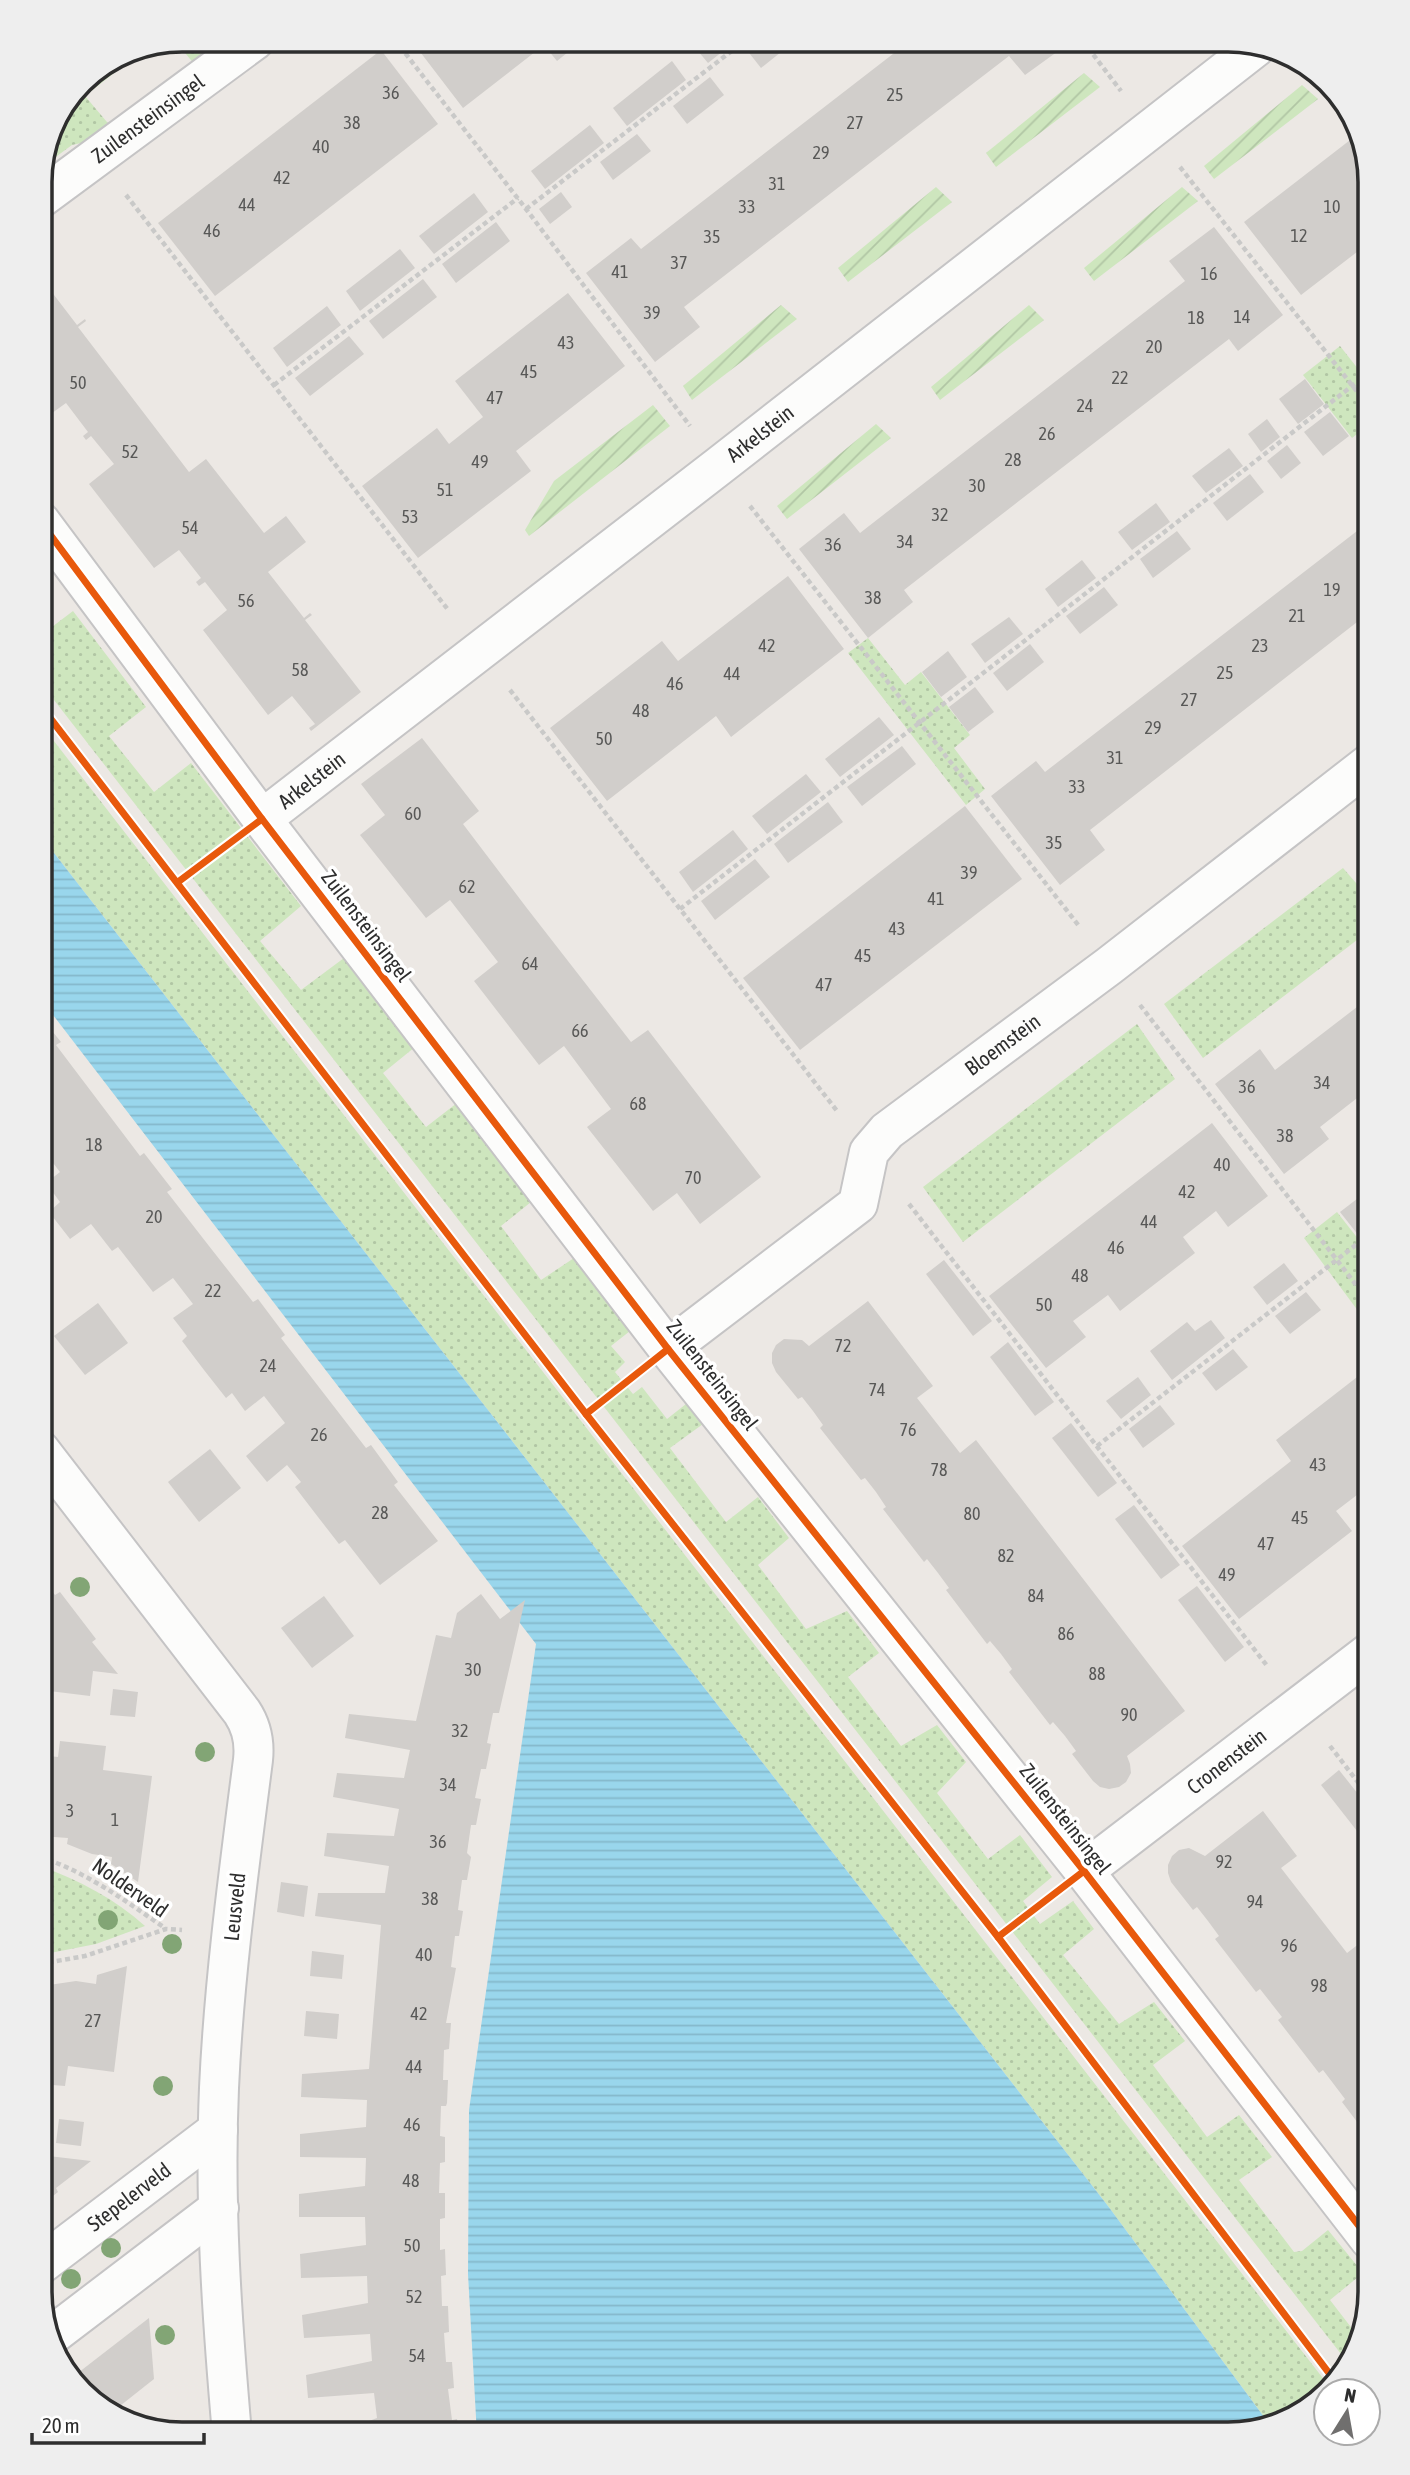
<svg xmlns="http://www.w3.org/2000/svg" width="1410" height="2475" font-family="'Asap Condensed',sans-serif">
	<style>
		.grass { fill: url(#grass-dots) }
		.garden { fill: url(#garden-furrows) }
		.water { fill: url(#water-rules) }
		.building { fill: #d1cecb }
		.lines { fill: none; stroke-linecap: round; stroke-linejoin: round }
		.street-casing { stroke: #c5c4c5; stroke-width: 42 }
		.path { stroke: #c9c9c8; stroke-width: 4.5; stroke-dasharray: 5 3.5; stroke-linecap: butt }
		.street { stroke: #fcfcfb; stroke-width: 38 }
		.cycleway-casing { stroke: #fff; stroke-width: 11 }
		.cycleway { stroke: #e8590c; stroke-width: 7 }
		.tree { fill: #82a575 }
		.labels { text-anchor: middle; stroke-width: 7; stroke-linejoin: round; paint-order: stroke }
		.number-label { font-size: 18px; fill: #585857 }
		.street-label { font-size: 21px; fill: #2e2e2e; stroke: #fff }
		.rim { fill: none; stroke: #2e2e2e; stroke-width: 3.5 }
	</style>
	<defs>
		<pattern id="grass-dots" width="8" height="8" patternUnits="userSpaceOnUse" patternTransform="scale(1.75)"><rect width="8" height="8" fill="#cee6be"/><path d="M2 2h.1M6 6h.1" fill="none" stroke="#b1c6a4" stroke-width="1.8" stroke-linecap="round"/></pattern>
		<pattern id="garden-furrows" width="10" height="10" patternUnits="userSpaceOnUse" patternTransform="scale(1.75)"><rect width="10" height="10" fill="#cee6be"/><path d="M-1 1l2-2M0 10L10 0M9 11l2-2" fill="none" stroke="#b1c6a4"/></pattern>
		<pattern id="water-rules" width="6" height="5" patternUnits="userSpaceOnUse" patternTransform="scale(1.75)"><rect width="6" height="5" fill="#99d6ec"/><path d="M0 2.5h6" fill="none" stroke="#84b8cb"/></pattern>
	</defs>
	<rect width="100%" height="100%" fill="#ece8e4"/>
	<g class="grass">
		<polygon points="183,40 224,40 195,65 176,42"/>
		<polygon points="147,47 85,96 112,128 90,141 72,145 42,167 51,128 82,82 129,51"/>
		<polygon points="1340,346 1370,384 1370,424 1352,438 1303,375"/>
		<polygon points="73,611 146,707 109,736 154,792 191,763 301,906 260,941 301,990 344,958 415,1047 383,1073 426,1127 457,1103 531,1202 501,1226 541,1280 574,1258 630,1331 611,1346 625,1362 615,1372 633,1394 642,1387 667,1419 686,1404 703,1424 670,1448 726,1522 758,1497 789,1538 758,1565 806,1629 847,1611 879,1653 848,1677 901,1746 937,1725 966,1762 937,1793 988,1859 1020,1835 1052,1877 1023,1901 1040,1924 1073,1901 1094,1929 1063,1955 1119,2024 1154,2002 1185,2041 1153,2065 1207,2137 1239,2115 1272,2157 1239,2180 1294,2252 1302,2251 1328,2230 1363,2273 1330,2300 1357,2335 1348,2363 40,682 40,636"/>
		<polygon points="868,638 905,685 921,672 970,735 954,748 985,789 966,805 848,653"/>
		<polygon points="40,723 1329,2386 1290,2420 1270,2425 1108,2206 40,835"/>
		<polygon points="1343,868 1370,899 1370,930 1203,1058 1164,1004"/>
		<polygon points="1137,1024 1175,1079 963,1242 923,1187"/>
		<polygon points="1337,1212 1370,1254 1370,1315 1364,1319 1304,1238"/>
		<path d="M40,1866C79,1880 115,1899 145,1926L96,1944L40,1955Z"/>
	</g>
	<g class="garden">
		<polygon points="1084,73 1100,87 996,167 986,153"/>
		<polygon points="1302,85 1318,99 1214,179 1204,166"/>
		<polygon points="936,187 952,202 848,282 838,268"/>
		<polygon points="1182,187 1198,201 1094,281 1084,268"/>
		<polygon points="781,305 797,319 692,400 683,386"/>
		<polygon points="1029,305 1044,320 940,400 931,387"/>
		<polygon points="653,405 670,426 529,536 525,530 554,481"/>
		<polygon points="876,424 891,438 787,519 777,506"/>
	</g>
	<polygon class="water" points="40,835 1108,2206 1270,2425 1227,2435 477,2435 468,2274 469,2110 536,1644 40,998"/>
	<g class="building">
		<polygon points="411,40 583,40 557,61 544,45 463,108"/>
		<polygon points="699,40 737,40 708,63 693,45"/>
		<polygon points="758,40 796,40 761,68 746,49"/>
		<polygon points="911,40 1072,41 1025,75 1009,56 901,139 684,307 700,327 655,362 586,273 631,238 641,249"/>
		<polygon points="381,50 438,124 215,296 158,223"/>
		<polygon points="672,61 686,80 627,126 613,108"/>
		<polygon points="710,77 724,95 687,124 673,106"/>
		<polygon points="1346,110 1355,120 1370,183 1370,242 1301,295 1244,222 1354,137 1338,117"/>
		<polygon points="590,125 604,143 545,189 531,171"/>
		<polygon points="637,134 651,151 613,180 600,162"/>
		<polygon points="561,192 572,207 550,224 539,209"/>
		<polygon points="474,193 488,212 434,254 419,236"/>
		<polygon points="496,222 510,241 456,283 442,264"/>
		<polygon points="1214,227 1283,315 1238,351 1229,339 940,562 904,590 913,602 868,638 799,549 844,513 860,533 896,505 1185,281 1169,261"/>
		<polygon points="400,249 415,268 360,311 346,291"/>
		<polygon points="41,278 77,325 85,319 86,321 78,327 189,472 206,459 264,533 286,516 306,542 268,572 304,618 310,613 312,615 305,620 361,692 311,731 309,728 315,724 292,696 268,715 203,630 227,610 205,582 199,586 196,582 201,578 179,550 154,568 89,484 114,464 91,436 86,440 83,436 88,432 66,403 41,421"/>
		<polygon points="423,279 437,297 383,339 369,321"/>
		<polygon points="568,293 625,366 516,451 531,471 418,558 362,486 437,428 449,444 483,417 455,381"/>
		<polygon points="327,306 341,325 287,367 273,348"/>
		<polygon points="349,336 364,354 310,396 295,378"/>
		<polygon points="1370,337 1370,361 1358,346"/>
		<polygon points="1305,379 1324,404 1298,424 1279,399"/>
		<polygon points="1330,412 1349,436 1323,456 1304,432"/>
		<polygon points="1267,419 1280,437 1261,452 1248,434"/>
		<polygon points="1287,445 1301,463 1281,479 1267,461"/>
		<polygon points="1229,448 1243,466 1206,493 1192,476"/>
		<polygon points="1250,474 1264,492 1227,521 1213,503"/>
		<polygon points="1156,503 1170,522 1132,550 1118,532"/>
		<polygon points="1370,521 1370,612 1090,830 1105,850 1060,885 991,796 1036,761 1045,772"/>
		<polygon points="1177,531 1191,549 1153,578 1140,559"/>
		<polygon points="1082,560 1096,578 1058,607 1045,589"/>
		<polygon points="788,576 844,649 731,737 716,716 607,801 550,728 662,641 678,661"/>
		<polygon points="1104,587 1118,605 1080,634 1066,616"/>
		<polygon points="1009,617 1023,634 985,663 971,644"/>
		<polygon points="1030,644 1044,662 1007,691 993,673"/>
		<polygon points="948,651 967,677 941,697 922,672"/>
		<polygon points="975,687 994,712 968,732 949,707"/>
		<polygon points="879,717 894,735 840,777 825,759"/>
		<polygon points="422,738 479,811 463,824 526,907 631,1042 648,1030 761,1177 700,1224 677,1193 653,1211 587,1127 611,1109 564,1046 539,1065 474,981 498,962 450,900 426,918 360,835 385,815 361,784"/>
		<polygon points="902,746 916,764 862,806 847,787"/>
		<polygon points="806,774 821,792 767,834 752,816"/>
		<polygon points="828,802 843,822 788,863 774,844"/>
		<polygon points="965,806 1022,879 800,1050 743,978"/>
		<polygon points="733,830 748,849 693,892 679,872"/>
		<polygon points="755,859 770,877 715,920 701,901"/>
		<polygon points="1370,997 1370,1088 1320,1127 1329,1139 1284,1174 1215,1084 1260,1049 1275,1070"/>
		<polygon points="40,1016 61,1042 56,1045 140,1156 144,1153 172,1189 167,1192 209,1246 253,1302 258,1299 285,1335 281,1338 366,1448 371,1445 398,1482 394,1485 438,1541 380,1585 345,1540 339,1544 318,1517 295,1487 301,1482 287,1465 267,1482 246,1456 285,1423 264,1396 245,1411 232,1393 226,1398 204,1370 182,1341 187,1336 173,1318 193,1304 173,1278 153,1292 118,1247 112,1251 91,1224 70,1239 49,1212 60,1202 46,1183 60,1172 40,1146"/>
		<polygon points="1212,1123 1268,1196 1228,1227 1216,1211 1183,1237 1195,1253 1120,1311 1108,1295 1073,1321 1086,1337 1046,1368 989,1296"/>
		<polygon points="1366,1192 1370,1197 1370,1228 1359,1236 1340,1212"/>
		<polygon points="944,1260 992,1321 973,1336 926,1274"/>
		<polygon points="1284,1263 1298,1281 1267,1305 1253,1287"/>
		<polygon points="1306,1292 1321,1310 1290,1334 1275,1316"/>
		<polygon points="868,1301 933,1386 917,1398 960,1453 976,1440 1185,1711 1127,1756 1130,1764 1131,1773 1126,1782 1119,1787 1109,1789 1100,1787 1093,1781 1072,1754 1076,1751 1065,1736 1053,1722 1050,1725 1009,1672 1012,1669 1001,1654 990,1641 987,1644 946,1590 949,1588 938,1573 927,1559 924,1562 883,1509 886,1507 876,1492 865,1478 861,1480 820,1428 823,1425 813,1411 802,1397 798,1399 776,1372 772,1363 772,1353 776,1345 784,1339 802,1340 809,1346"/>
		<polygon points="98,1303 128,1343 85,1375 54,1336"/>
		<polygon points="1211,1320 1225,1338 1172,1380 1150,1351 1187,1322 1195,1331"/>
		<polygon points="1008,1342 1054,1402 1035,1416 990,1357"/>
		<polygon points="1233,1349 1248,1367 1216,1391 1202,1373"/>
		<polygon points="1370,1367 1370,1485 1336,1511 1352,1531 1239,1619 1182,1546 1291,1461 1276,1440"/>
		<polygon points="1138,1377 1151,1395 1121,1419 1106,1401"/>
		<polygon points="1160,1405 1175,1424 1143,1448 1129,1429"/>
		<polygon points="1071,1423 1117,1483 1098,1497 1052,1438"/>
		<polygon points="210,1449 241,1488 199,1522 168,1482"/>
		<polygon points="1134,1505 1180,1565 1161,1579 1115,1519"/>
		<polygon points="40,1576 55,1595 60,1592 96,1639 92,1642 118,1674 93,1671 90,1696 41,1690 44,1666 40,1665"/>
		<polygon points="1197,1586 1244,1647 1225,1662 1178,1600"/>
		<polygon points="481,1594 500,1619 525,1600 499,1713 493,1713 487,1743 491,1744 486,1769 481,1769 475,1798 481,1799 476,1825 471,1825 467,1853 471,1857 467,1880 462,1880 458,1910 463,1911 459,1936 455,1936 451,1967 456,1968 446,2023 451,2023 449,2049 444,2050 443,2080 448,2080 447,2103 446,2106 441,2106 440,2136 445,2137 445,2162 440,2163 439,2193 445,2193 445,2218 440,2219 440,2250 445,2249 446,2275 441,2276 442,2306 448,2306 449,2332 444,2333 446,2362 452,2362 454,2388 448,2389 452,2420 457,2419 459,2435 318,2435 318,2433 345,2430 377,2418 374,2393 308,2398 306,2375 372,2361 370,2334 304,2338 302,2315 368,2303 367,2276 301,2278 300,2254 366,2245 365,2217 299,2217 299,2194 365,2186 366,2158 300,2157 300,2134 366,2127 367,2100 301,2097 302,2074 369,2069 381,1925 315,1916 318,1893 385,1893 389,1866 324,1856 327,1833 394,1836 399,1809 333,1797 337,1773 404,1778 410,1750 345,1738 349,1714 416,1721 436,1635 451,1638 457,1613"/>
		<polygon points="324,1596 354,1636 312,1668 281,1628"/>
		<polygon points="113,1689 138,1692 135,1717 110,1715"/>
		<polygon points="60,1741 106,1746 103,1770 152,1776 138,1882 111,1864 112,1857 92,1854 67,1844 68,1838 40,1836 40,1755 58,1757"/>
		<polygon points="1339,1770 1370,1809 1368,1845 1321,1785"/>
		<polygon points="1263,1811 1297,1856 1281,1868 1347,1953 1360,1943 1370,1956 1370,2139 1342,2102 1345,2099 1323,2070 1319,2073 1278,2020 1282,2017 1260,1989 1256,1992 1215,1939 1219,1936 1208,1921 1197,1907 1193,1910 1171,1882 1168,1873 1168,1865 1172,1856 1179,1850 1189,1848 1205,1856"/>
		<polygon points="281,1882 308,1886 304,1917 277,1912"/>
		<polygon points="312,1951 344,1955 342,1979 310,1976"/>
		<polygon points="127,1966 114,2072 68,2066 65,2086 40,2084 40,1990 48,1991 49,1985 76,1981 96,1984 97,1975"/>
		<polygon points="306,2011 339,2014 337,2039 304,2036"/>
		<polygon points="59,2119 84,2122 81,2146 56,2143"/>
		<polygon points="40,2155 91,2161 56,2188 58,2192 40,2206"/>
		<polygon points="149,2318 154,2379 111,2413 104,2411 74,2376"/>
	</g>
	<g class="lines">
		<g class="street-casing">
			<g id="street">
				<path id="s1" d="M41,198L255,40"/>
				<polyline points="40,521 262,819 668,1349 1084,1871 1370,2240"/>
				<path id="s2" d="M262,819L719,466L1256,47"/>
				<path id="s3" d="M668,1349L858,1204L869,1152L887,1131L1109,966L1370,763"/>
				<path d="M40,1450L242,1712C252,1727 255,1742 253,1760C239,1869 224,1979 219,2088C214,2204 222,2320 232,2434"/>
				<path id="s4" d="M1084,1871L1370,1652"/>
				<path id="s5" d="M40,2265L218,2130"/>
				<polyline points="51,2336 219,2208"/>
			</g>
		</g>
		<g class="path">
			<polyline points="395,40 526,209 690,426"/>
			<polyline points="1083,41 1121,91"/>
			<polyline points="1180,167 1370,408"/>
			<polyline points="126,195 449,611"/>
			<polyline points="526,209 746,40"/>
			<polyline points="274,385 518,198"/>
			<polyline points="750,506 1079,926"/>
			<polyline points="510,690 837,1111"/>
			<polyline points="680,909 1370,372"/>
			<polyline points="1140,1005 1370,1303"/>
			<polyline points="909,1204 1268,1667"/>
			<polyline points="1097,1446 1370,1234"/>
			<polyline points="1330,1746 1370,1798"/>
			<path d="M40,1857C87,1872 125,1901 165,1928"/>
			<polyline points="40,1964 85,1956 166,1929 182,1930"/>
		</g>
		<use href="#street" class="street"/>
		<g class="cycleway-casing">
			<g id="cycleway">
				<polyline points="40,521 262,819 668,1349 1084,1871 1370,2240"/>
				<polyline points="40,705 586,1414 998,1937 1335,2381"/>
				<polyline points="178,882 262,819"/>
				<polyline points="586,1414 668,1349"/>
				<polyline points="998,1937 1084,1871"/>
			</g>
		</g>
		<use href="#cycleway" class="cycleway"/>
	</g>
	<g class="tree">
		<circle cx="80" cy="1587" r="10"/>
		<circle cx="205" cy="1752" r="10"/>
		<circle cx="108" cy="1920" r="10"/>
		<circle cx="172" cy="1944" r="10"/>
		<circle cx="163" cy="2086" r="10"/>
		<circle cx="111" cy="2248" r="10"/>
		<circle cx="71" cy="2279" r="10"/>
		<circle cx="165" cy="2335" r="10"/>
	</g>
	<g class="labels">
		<g class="number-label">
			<text x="391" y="99">36</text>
			<text x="895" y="101">25</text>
			<text x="352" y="129">38</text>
			<text x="855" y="129">27</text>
			<text x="321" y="153">40</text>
			<text x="821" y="159">29</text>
			<text x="282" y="184">42</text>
			<text x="777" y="190">31</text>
			<text x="247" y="211">44</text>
			<text x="747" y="213">33</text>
			<text x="1332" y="213">10</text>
			<text x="212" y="237">46</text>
			<text x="1299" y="242">12</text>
			<text x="712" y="243">35</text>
			<text x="679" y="269">37</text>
			<text x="620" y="278">41</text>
			<text x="1209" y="280">16</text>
			<text x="652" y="319">39</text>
			<text x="1242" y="323">14</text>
			<text x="1196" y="324">18</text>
			<text x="566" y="349">43</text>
			<text x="1154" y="353">20</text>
			<text x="529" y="378">45</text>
			<text x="1120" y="384">22</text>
			<text x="78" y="389">50</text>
			<text x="495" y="404">47</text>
			<text x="1085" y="412">24</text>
			<text x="1047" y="440">26</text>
			<text x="130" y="458">52</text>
			<text x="1013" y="466">28</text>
			<text x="480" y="468">49</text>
			<text x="977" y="492">30</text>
			<text x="445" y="496">51</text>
			<text x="940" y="521">32</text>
			<text x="410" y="523">53</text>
			<text x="190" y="534">54</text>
			<text x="905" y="548">34</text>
			<text x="833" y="551">36</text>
			<text x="1332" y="596">19</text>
			<text x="873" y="604">38</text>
			<text x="246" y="607">56</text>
			<text x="1297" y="622">21</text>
			<text x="767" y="652">42</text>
			<text x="1260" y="652">23</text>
			<text x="300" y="676">58</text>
			<text x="1225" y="679">25</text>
			<text x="732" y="680">44</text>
			<text x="675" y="690">46</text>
			<text x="1189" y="706">27</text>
			<text x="641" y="717">48</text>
			<text x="1153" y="734">29</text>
			<text x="604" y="745">50</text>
			<text x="1115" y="764">31</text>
			<text x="1077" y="793">33</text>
			<text x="413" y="820">60</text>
			<text x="1054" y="849">35</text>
			<text x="969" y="879">39</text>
			<text x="467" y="893">62</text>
			<text x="936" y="905">41</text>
			<text x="897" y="935">43</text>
			<text x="863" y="962">45</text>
			<text x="530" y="970">64</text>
			<text x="824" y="991">47</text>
			<text x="580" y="1037">66</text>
			<text x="1322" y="1089">34</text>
			<text x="1247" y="1093">36</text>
			<text x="638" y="1110">68</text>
			<text x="1285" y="1142">38</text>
			<text x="94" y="1151">18</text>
			<text x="1222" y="1171">40</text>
			<text x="693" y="1184">70</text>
			<text x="1187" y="1198">42</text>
			<text x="154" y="1223">20</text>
			<text x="1149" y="1228">44</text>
			<text x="1116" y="1254">46</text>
			<text x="1080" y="1282">48</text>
			<text x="213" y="1297">22</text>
			<text x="1044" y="1311">50</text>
			<text x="843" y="1352">72</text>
			<text x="268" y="1372">24</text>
			<text x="877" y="1396">74</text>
			<text x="908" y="1436">76</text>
			<text x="319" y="1441">26</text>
			<text x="1318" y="1471">43</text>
			<text x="939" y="1476">78</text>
			<text x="380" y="1519">28</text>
			<text x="972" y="1520">80</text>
			<text x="1300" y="1524">45</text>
			<text x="1266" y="1550">47</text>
			<text x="1006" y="1562">82</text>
			<text x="1227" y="1581">49</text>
			<text x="1036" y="1602">84</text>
			<text x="1066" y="1640">86</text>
			<text x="473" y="1676">30</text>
			<text x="1097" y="1680">88</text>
			<text x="1129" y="1721">90</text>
			<text x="460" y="1737">32</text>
			<text x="448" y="1791">34</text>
			<text x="70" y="1817">3</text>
			<text x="115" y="1826">1</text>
			<text x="438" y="1848">36</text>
			<text x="1224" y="1868">92</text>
			<text x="430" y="1905">38</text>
			<text x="1255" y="1908">94</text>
			<text x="1289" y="1952">96</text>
			<text x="424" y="1961">40</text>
			<text x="1319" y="1992">98</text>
			<text x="419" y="2020">42</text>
			<text x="93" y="2027">27</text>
			<text x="414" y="2073">44</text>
			<text x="412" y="2131">46</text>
			<text x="411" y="2187">48</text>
			<text x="412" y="2252">50</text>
			<text x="414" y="2303">52</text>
			<text x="417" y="2362">54</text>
		</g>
		<g class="street-label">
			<text dy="7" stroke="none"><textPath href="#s1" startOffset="133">Zuilensteinsingel</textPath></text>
			<text dy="7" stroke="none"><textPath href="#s2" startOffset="630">Arkelstein</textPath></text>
			<text dy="7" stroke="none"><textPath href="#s2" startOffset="63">Arkelstein</textPath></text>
			<text transform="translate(366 926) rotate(53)" y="7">Zuilensteinsingel</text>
			<text dy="7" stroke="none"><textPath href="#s3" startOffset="464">Bloemstein</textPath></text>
			<text transform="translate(712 1375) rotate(52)" y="7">Zuilensteinsingel</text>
			<text dy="7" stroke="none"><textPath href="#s4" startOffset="180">Cronenstein</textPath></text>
			<text transform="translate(1065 1819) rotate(52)" y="7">Zuilensteinsingel</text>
			<text transform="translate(130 1888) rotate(35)" y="7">Nolderveld</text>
			<text transform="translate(235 1907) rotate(-84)" y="7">Leusveld</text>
			<text dy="7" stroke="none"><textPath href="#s5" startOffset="112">Stepelerveld</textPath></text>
		</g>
	</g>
	<path d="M0 0H1410V2475H0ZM182 52H1228A130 130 0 0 1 1358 182V2292A130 130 0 0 1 1228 2422H182A130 130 0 0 1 52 2292V182A130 130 0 0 1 182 52Z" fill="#eee" fill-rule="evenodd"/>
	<path class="rim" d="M182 52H1228A130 130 0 0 1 1358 182V2292A130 130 0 0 1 1228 2422H182A130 130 0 0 1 52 2292V182A130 130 0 0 1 182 52Z"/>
	<g transform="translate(1347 2412) rotate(11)"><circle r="33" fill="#ffffff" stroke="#ababab" stroke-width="2"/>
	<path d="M0-5L12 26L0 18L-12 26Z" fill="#706f6e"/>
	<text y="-10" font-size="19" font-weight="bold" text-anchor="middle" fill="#2e2e2e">N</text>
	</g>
	<path d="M32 2433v10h172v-10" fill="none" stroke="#2e2e2e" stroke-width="3.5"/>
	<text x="42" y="2433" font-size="21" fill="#2e2e2e" stroke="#ffffff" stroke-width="5" paint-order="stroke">20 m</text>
</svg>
